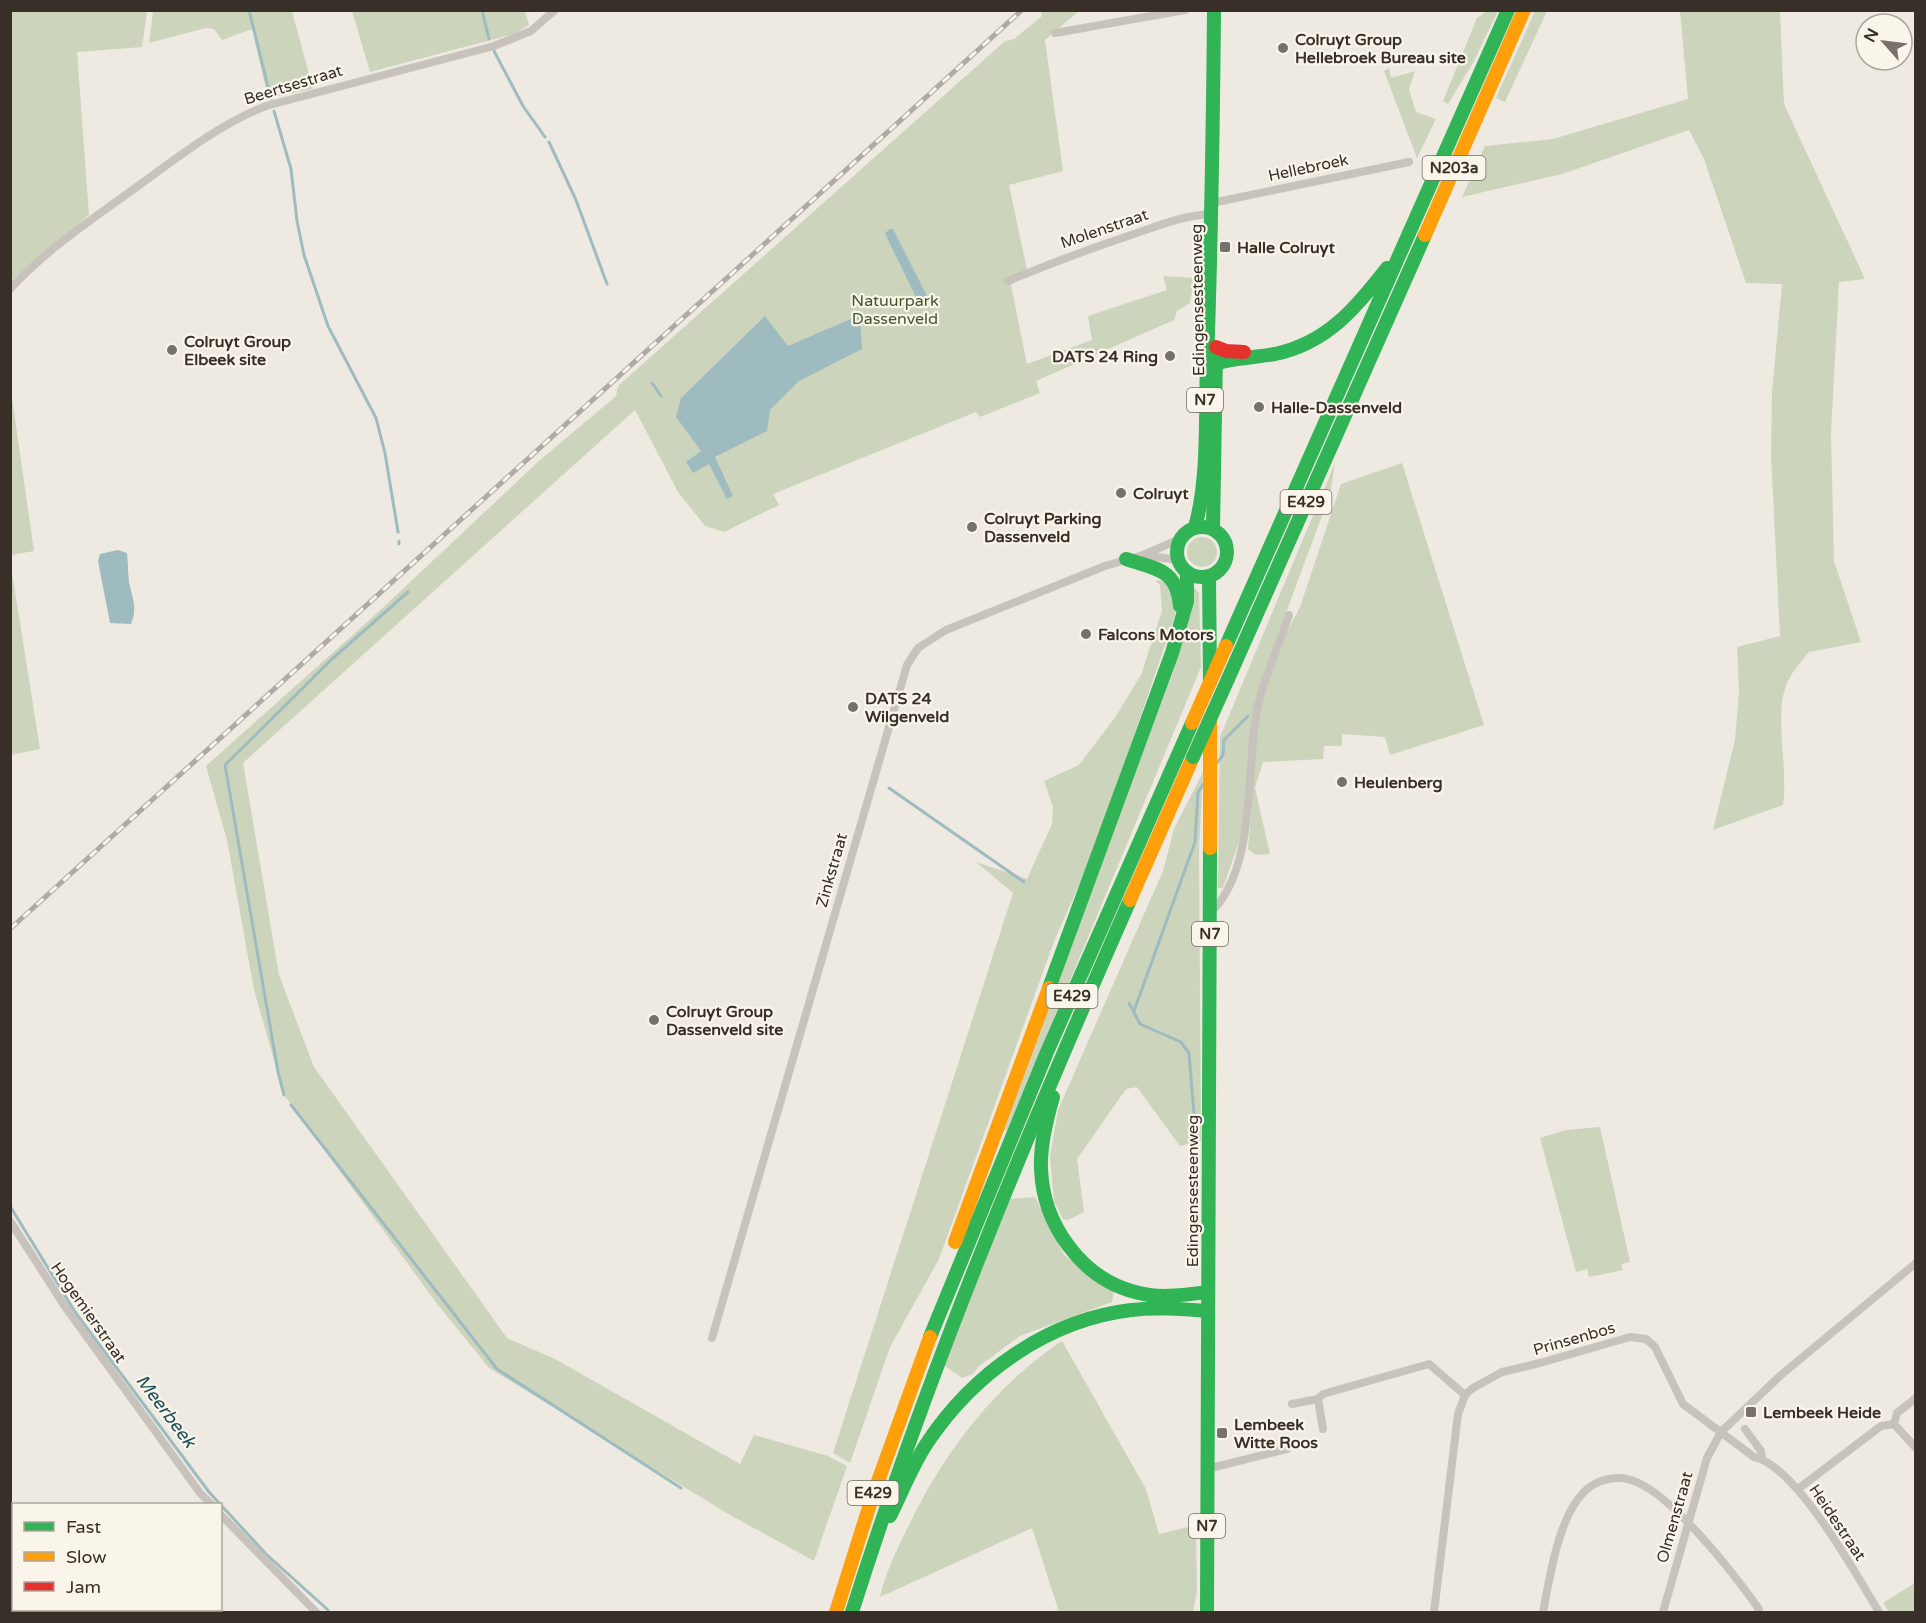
<svg xmlns="http://www.w3.org/2000/svg" width="1926" height="1623" font-family="'Varela Round',sans-serif">
	<style>
		.green { fill: #ccd4bc }
		.water { fill: #9ebcbf }
		.lines { fill: none; stroke-linecap: round; stroke-linejoin: round }
		.stream { stroke: #9ebcbf; stroke-width: 3 }
		.street { stroke: #c7c2bb; stroke-width: 8 }
		.fast { stroke: #30b455; stroke-width: 14 }
		.slow { stroke: #ff9f0a; stroke-width: 14 }
		.jam { stroke: #e5322d; stroke-width: 14 }
		.rail-casing { stroke: #afaaa5; stroke-width: 5 }
		.rail { stroke: #faf5ea; stroke-width: 3; stroke-dasharray: 9; stroke-linecap: butt }
		.fast-bridge { stroke: #30b455; stroke-width: 14 }
		.slow-bridge { stroke: #ff9f0a; stroke-width: 14 }
		.poi-dot { fill: #78706a; stroke: #faf5ea; stroke-width: 2 }
		.labels { text-anchor: middle; stroke-width: 4.5; stroke-linejoin: round; paint-order: stroke }
		.shield { fill: #faf5ea; stroke: #726a63; stroke-width: 1.5 }
		.shield-label { font-size: 15px; font-weight: bold; fill: #382f29 }
		.poi-label { font-size: 16px; font-weight: bold; fill: #382f29; stroke: #faf5ea; text-anchor: start }
		.street-label { font-size: 16px; fill: #382f29; stroke: #faf5ea }
		.park-label { font-size: 16px; fill: #42572c; stroke: #faf5ea }
		.water-label { font-size: 18px; font-style: italic; fill: #1e4f5a; stroke: #faf5ea }
	</style>
	<rect width="100%" height="100%" fill="#eeeae2"/>
	<g class="green">
		<polygon points="11,11 147,11 142,47 77,52 89,215 11,281"/>
		<polygon points="153,11 292,11 313,89 268,98 252,29 222,40 214,29 206,28 149,43"/>
		<polygon points="352,11 525,11 529,25 514,34 370,72"/>
		<polygon points="1041,11 1079,11 1045,40 1063,171 1009,185 1027,270 1011,285 1027,364 1092,340 1088,316 1167,290 1163,276 1194,278 1190,303 1177,311 1174,320 1036,381 1040,393 980,417 976,412 773,494 779,505 724,532 705,526 678,492 635,410 243,763 279,975 314,1067 507,1338 555,1359 740,1464 754,1435 828,1456 847,1466 814,1561 730,1515 489,1368 438,1305 284,1095 254,990 227,840 206,766 375,615 539,461 616,396 618,386 1005,41 1014,39 1042,16"/>
		<polygon points="1487,11 1498,11 1473,63 1448,104 1443,101 1477,18"/>
		<polygon points="1535,11 1547,11 1505,102 1496,98"/>
		<path d="M1680,11H1780L1784,104L1865,279L1839,282L1831,433L1834,561L1861,642L1809,652C1799,664 1788,676 1784,692C1776,723 1788,769 1783,805L1713,830L1735,740L1739,693L1737,647L1780,636L1771,455L1772,392L1782,284L1746,283L1704,159L1689,130L1562,174L1462,197L1485,146L1553,139L1688,99Z"/>
		<polygon points="1389,68 1391,78 1415,71 1409,89 1416,112 1436,119 1417,158 1384,71"/>
		<polygon points="11,391 34,551 11,555 10,555"/>
		<polygon points="1335,463 1330,494 1259,686 1300,607 1341,484 1402,463 1484,725 1390,755 1385,737 1342,734 1342,746 1324,746 1323,759 1263,762 1255,788 1270,854 1256,855 1248,849 1252,804 1223,888 1218,888 1220,737"/>
		<circle cx="1202" cy="552" r="15"/>
		<polygon points="10,560 40,749 11,755 10,755"/>
		<polygon points="1165,580 1176,594 1175,616 1095,849 1055,939 939,1259 890,1347 850,1463 833,1453 1013,893 976,862 1027,879 1052,824 1053,807 1044,781 1079,765 1116,716 1141,675 1162,611 1160,585 1155,581"/>
		<polygon points="1193,586 1199,593 1201,667 1007,1131 1001,1130 1174,669"/>
		<polygon points="1203,772 1199,848 1201,1141 1180,1146 1137,1087 1126,1089 1077,1159 1084,1212 1068,1220 1063,1219 1054,1201 1050,1157 1058,1110 1163,871 1174,829"/>
		<polygon points="1600,1127 1630,1262 1621,1264 1623,1270 1589,1277 1587,1269 1576,1272 1540,1138 1566,1130"/>
		<polygon points="1035,1197 1064,1255 1114,1292 1112,1302 1020,1336 978,1367 973,1374 962,1378 942,1364 1010,1199"/>
		<path d="M1062,1341L1146,1489L1159,1534L1196,1525L1197,1591L1193,1612H1059L1032,1528L880,1597C885,1574 895,1554 905,1533C941,1457 991,1388 1062,1341Z"/>
		<polygon points="1915,1583 1915,1612 1889,1612 1883,1603"/>
	</g>
	<g class="water">
		<polygon points="890,229 893,229 928,298 923,303 917,299 889,242 885,233"/>
		<polygon points="860,315 862,349 799,381 770,410 767,431 715,457 733,496 727,499 709,464 693,473 686,462 701,451 676,417 681,398 765,316 788,346"/>
		<path d="M118,550L127,553C128,563 128,573 129,582C132,598 138,608 131,624L110,623L98,561L100,554Z"/>
	</g>
	<g class="lines">
		<g class="stream">
			<polyline points="249,10 271,99"/>
			<polyline points="482,10 489,39"/>
			<polyline points="494,51 523,106 545,137"/>
			<polyline points="274,111 291,169 297,221 304,255 328,326 376,418 385,453 398,532"/>
			<polyline points="549,142 576,200 607,284"/>
			<polyline points="652,383 661,396"/>
			<polyline points="399,541 399,544"/>
			<polyline points="1214,767 1223,755 1224,740 1248,716"/>
			<polyline points="889,788 1024,882"/>
			<polyline points="1129,1003 1140,1024 1181,1042 1189,1053 1194,1114 1193,1135"/>
			<polyline points="1134,1011 1195,842 1198,792 1204,783"/>
			<polyline points="284,1095 278,1072 225,765 332,659 408,592"/>
			<polyline points="291,1105 497,1369 681,1488"/>
			<polyline points="10,1206 75,1312 209,1492 266,1554 328,1610"/>
		</g>
		<g class="street">
			<polyline points="1055,33 1185,10"/>
			<polyline points="1212,203 1409,162"/>
			<path d="M1008,281C1049,264 1089,249 1131,235C1158,226 1184,215 1212,214"/>
			<path d="M10,289C48,248 94,218 138,186C180,156 218,125 266,106L494,46L531,31L555,10"/>
			<polyline points="1143,555 1178,560"/>
			<path d="M1210,913C1256,871 1246,773 1256,716C1262,681 1278,648 1289,615"/>
			<polyline points="10,1221 66,1308 200,1493 211,1504"/>
			<polyline points="712,1338 907,665 918,648 946,630 1105,566 1143,555 1180,539"/>
			<polyline points="1292,1404 1318,1399"/>
			<polyline points="1894,1424 1916,1448"/>
			<polyline points="1323,1429 1318,1399 1323,1394 1429,1364 1465,1395"/>
			<polyline points="1745,1429 1761,1451 1762,1458"/>
			<polyline points="1207,1469 1287,1449"/>
			<polyline points="1798,1489 1881,1426 1894,1424 1897,1413 1916,1398"/>
			<polyline points="220,1514 316,1612"/>
			<path d="M1434,1612L1458,1414L1465,1395L1473,1388L1502,1372L1540,1363L1630,1337L1646,1339L1655,1347L1683,1404L1754,1457C1796,1465 1857,1576 1879,1612"/>
			<path d="M1543,1612C1550,1577 1558,1518 1584,1492C1596,1480 1615,1475 1631,1480C1671,1492 1734,1574 1759,1609L1758,1612"/>
			<polyline points="1663,1612 1707,1458 1721,1432 1781,1375 1916,1263"/>
		</g>
		<g class="fast">
			<path d="M1206,367C1228,358 1252,358 1275,354C1327,343 1356,308 1387,268"/>
			<circle cx="1202" cy="552" r="25"/>
			<path d="M1195,527C1209,478 1205,415 1207,364C1211,246 1213,128 1214,10"/>
			<polyline points="1213,529 1216,354"/>
			<path d="M1126,559C1156,569 1177,569 1180,606"/>
			<polyline points="1209,576 1210,682"/>
			<polyline points="1226,646 1508,10"/>
			<polyline points="1228,679 1425,235"/>
			<polyline points="1049,988 1172,653 1187,601 1187,572"/>
			<path d="M1053,1097C1046,1121 1040,1145 1041,1169C1043,1224 1081,1278 1135,1292C1159,1299 1184,1295 1208,1292"/>
			<polyline points="930,1337 1047,1052 1192,723"/>
			<path d="M890,1516C902,1492 912,1466 927,1443C973,1374 1047,1320 1131,1310C1156,1307 1182,1309 1208,1311"/>
			<path d="M852,1612C929,1368 1027,1134 1130,900"/>
			<polyline points="1207,1612 1210,848"/>
		</g>
		<g class="slow">
			<polyline points="1425,235 1524,10"/>
			<polyline points="1210,848 1210,719"/>
			<polyline points="1130,900 1193,757"/>
			<polyline points="955,1242 1049,988"/>
			<polyline points="836,1612 872,1498 930,1337"/>
		</g>
		<polyline class="jam" points="1216,347 1226,351 1244,352"/>
		<g class="rail-casing">
			<polyline id="rail" points="10,929 1022,10"/>
		</g>
		<use href="#rail" class="rail"/>
		<polyline class="fast-bridge" points="1193,757 1228,679"/>
		<polyline class="slow-bridge" points="1192,723 1226,646"/>
	</g>
	<g class="poi-dot">
		<circle cx="1283" cy="48" r="6"/>
		<rect x="1219" y="241" width="12" height="12" rx="3"/>
		<circle cx="172" cy="350" r="6"/>
		<circle cx="1170" cy="356" r="6"/>
		<circle cx="1259" cy="407" r="6"/>
		<circle cx="1121" cy="493" r="6"/>
		<circle cx="972" cy="527" r="6"/>
		<circle cx="1086" cy="634" r="6"/>
		<circle cx="853" cy="707" r="6"/>
		<circle cx="1342" cy="782" r="6"/>
		<circle cx="654" cy="1020" r="6"/>
		<rect x="1745" y="1406" width="12" height="12" rx="3"/>
		<rect x="1216" y="1427" width="12" height="12" rx="3"/>
	</g>
	<g class="labels">
		<g class="shield">
			<rect x="1422.5" y="156" width="63" height="24" rx="4.5"/>
			<rect x="1187" y="388" width="36" height="24" rx="4.5"/>
			<rect x="1280.5" y="490" width="51" height="24" rx="4.5"/>
			<rect x="1192" y="922" width="36" height="24" rx="4.5"/>
			<rect x="1046.5" y="984" width="51" height="24" rx="4.5"/>
			<rect x="847.5" y="1481" width="51" height="24" rx="4.5"/>
			<rect x="1189" y="1514" width="36" height="24" rx="4.5"/>
		</g>
		<g class="shield-label">
			<text x="1454" y="173">N203a</text>
			<text x="1205" y="405">N7</text>
			<text x="1306" y="507">E429</text>
			<text x="1210" y="939">N7</text>
			<text x="1072" y="1001">E429</text>
			<text x="873" y="1498">E429</text>
			<text x="1207" y="1531">N7</text>
		</g>
		<g class="poi-label">
			<text x="1295" y="45">Colruyt Group<tspan x="1295" dy="18">Hellebroek Bureau site</tspan></text>
			<text x="1237" y="253">Halle Colruyt</text>
			<text x="184" y="347">Colruyt Group<tspan x="184" dy="18">Elbeek site</tspan></text>
			<text x="1158" y="362" text-anchor="end">DATS 24 Ring</text>
			<text x="1271" y="413">Halle-Dassenveld</text>
			<text x="1133" y="499">Colruyt</text>
			<text x="984" y="524">Colruyt Parking<tspan x="984" dy="18">Dassenveld</tspan></text>
			<text x="1098" y="640">Falcons Motors</text>
			<text x="865" y="704">DATS 24<tspan x="865" dy="18">Wilgenveld</tspan></text>
			<text x="1354" y="788">Heulenberg</text>
			<text x="666" y="1017">Colruyt Group<tspan x="666" dy="18">Dassenveld site</tspan></text>
			<text x="1763" y="1418">Lembeek Heide</text>
			<text x="1234" y="1430">Lembeek<tspan x="1234" dy="18">Witte Roos</tspan></text>
		</g>
		<g class="street-label">
			<text transform="translate(293 84) rotate(-17)" y="6">Beertsestraat</text>
			<text transform="translate(1308 167) rotate(-12)" y="6">Hellebroek</text>
			<text transform="translate(1104 228) rotate(-19)" y="6">Molenstraat</text>
			<text transform="translate(1197 300) rotate(-91)" y="6">Edingensesteenweg</text>
			<text transform="translate(831 870) rotate(-74)" y="6">Zinkstraat</text>
			<text transform="translate(1192 1191) rotate(-90)" y="6">Edingensesteenweg</text>
			<text transform="translate(89 1312) rotate(55)" y="6">Hogemierstraat</text>
			<text transform="translate(1574 1338) rotate(-16)" y="6">Prinsenbos</text>
			<text transform="translate(1674 1517) rotate(-74)" y="6">Olmenstraat</text>
			<text transform="translate(1838 1522) rotate(56)" y="6">Heidestraat</text>
		</g>
		<g class="park-label">
			<text x="895" y="306">Natuurpark<tspan x="895" dy="18">Dassenveld</tspan></text>
		</g>
		<g class="water-label">
			<text transform="translate(166 1411) rotate(53)" y="6">Meerbeek</text>
		</g>
	</g>
	<rect width="1926" height="1623" fill="none" stroke="#382f29" stroke-width="24"/>
	<rect x="12" y="1503" width="210" height="108" fill="#faf5ea" stroke="#aca69d" stroke-width="1.5"/>
	<rect x="24" y="1522" width="30" height="9" fill="#30b455" stroke="#aca69d" stroke-width="1.5"/>
	<text x="66" y="1533" font-size="18" fill="#382f29">Fast</text>
	<rect x="24" y="1552" width="30" height="9" fill="#ff9f0a" stroke="#aca69d" stroke-width="1.5"/>
	<text x="66" y="1563" font-size="18" fill="#382f29">Slow</text>
	<rect x="24" y="1582" width="30" height="9" fill="#e5322d" stroke="#aca69d" stroke-width="1.5"/>
	<text x="66" y="1593" font-size="18" fill="#382f29">Jam</text>
	<g transform="translate(1884 42) rotate(298)"><circle r="28" fill="#faf5ea" stroke="#aca69d" stroke-width="1.5"/>
	<path d="M0-4.5L10 22L0 15L-10 22Z" fill="#78706a"/>
	<text y="-9" font-size="16" font-weight="bold" text-anchor="middle" fill="#382f29">N</text>
	</g>
</svg>
